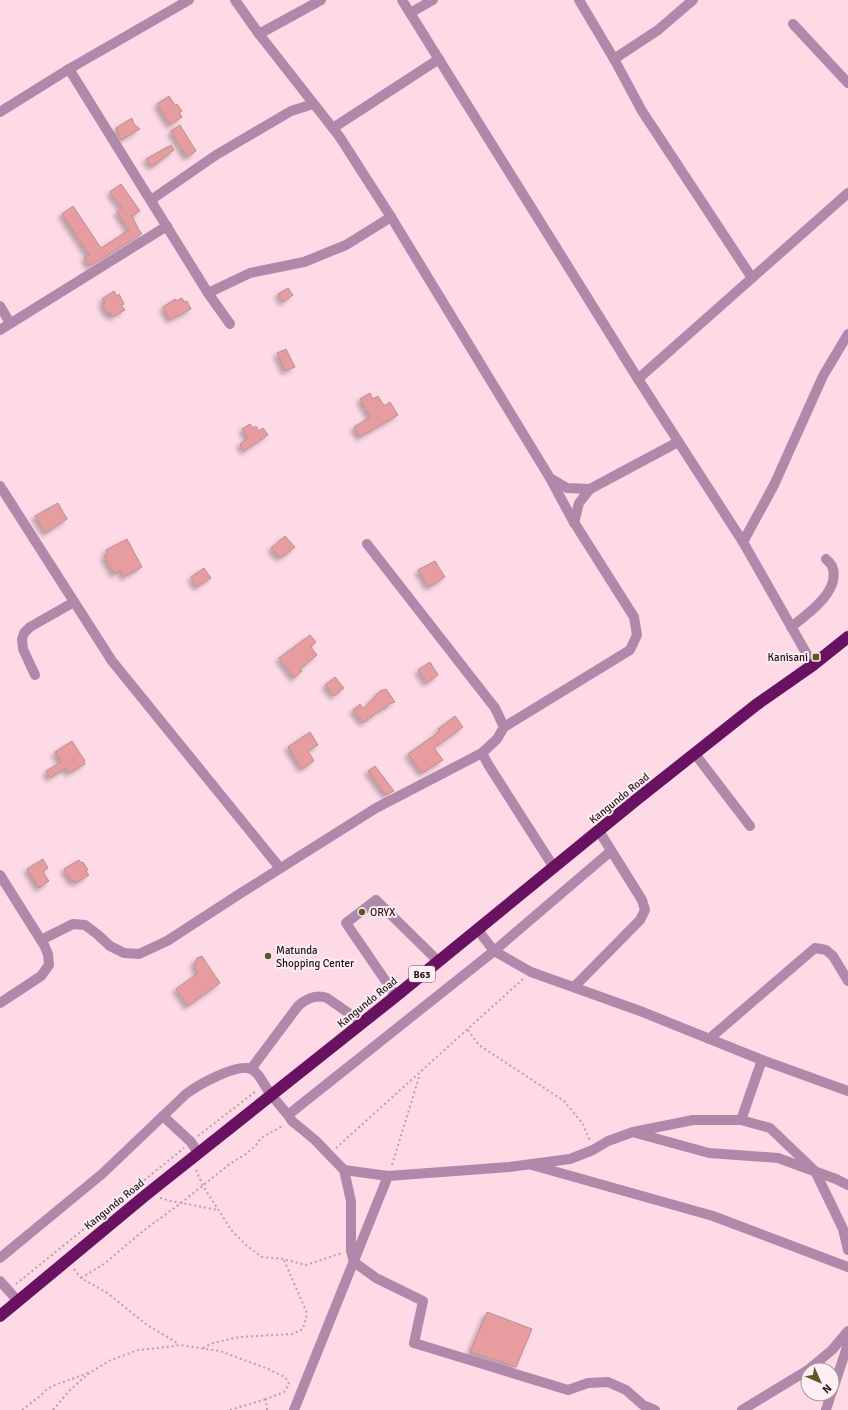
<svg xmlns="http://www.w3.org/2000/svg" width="848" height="1410" font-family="Signika,sans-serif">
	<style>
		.building { fill: #e79c9f; stroke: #b59192; filter: url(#shadow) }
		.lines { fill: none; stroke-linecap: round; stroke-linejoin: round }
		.path { stroke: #bb9ea8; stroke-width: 2; stroke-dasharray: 2 3; stroke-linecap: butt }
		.minor { stroke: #b088a9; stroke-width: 10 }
		.highway { stroke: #6a1262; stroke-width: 12 }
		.poi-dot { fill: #5c5824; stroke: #fdeef3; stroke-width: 1.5 }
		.labels { text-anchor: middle; stroke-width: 4; stroke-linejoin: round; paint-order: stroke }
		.shield { fill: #fdeef3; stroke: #64565b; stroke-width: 1 }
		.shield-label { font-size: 10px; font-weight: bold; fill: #22151a }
		.poi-label { font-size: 11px; fill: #22151a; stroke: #fdeef3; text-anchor: start }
		.street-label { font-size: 11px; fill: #22151a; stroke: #fdeef3 }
	</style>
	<defs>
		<filter id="shadow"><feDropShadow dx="-3.5" dy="3.5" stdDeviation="2" flood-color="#0004"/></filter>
	</defs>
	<rect width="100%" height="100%" fill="#fedae7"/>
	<g class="building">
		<polygon points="169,96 175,105 177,104 182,111 179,113 182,117 170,125 157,104"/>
		<polygon points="132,118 134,124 140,129 121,140 116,128"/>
		<polygon points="180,125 196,151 187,157 171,131"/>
		<polygon points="171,145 174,150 152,167 146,159"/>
		<polygon points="121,184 140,211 132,216 139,230 142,234 90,266 84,258 89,255 62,214 73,206 101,248 129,230 117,212 122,208 110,192"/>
		<polygon points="288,288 293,295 283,302 278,294"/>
		<polygon points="114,291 117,296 119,294 124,304 121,305 125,310 112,317 109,312 108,314 102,304 105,303 102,299"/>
		<polygon points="182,298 184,302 187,301 191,309 170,320 163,307 175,299 176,301"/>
		<polygon points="286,349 295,367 285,371 277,353"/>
		<polygon points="370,393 373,399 378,396 384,406 390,402 398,415 360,437 354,427 370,417 360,399"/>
		<polygon points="250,424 253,428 256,426 259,431 263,428 268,435 244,451 240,444 248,438 242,429"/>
		<polygon points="58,503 67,519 46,533 35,516"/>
		<polygon points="285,536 295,547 284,556 283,555 280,558 271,548"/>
		<polygon points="127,539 142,567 124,577 121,570 114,574 104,556 108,554 106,550"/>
		<polygon points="435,561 445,577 429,587 418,570"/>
		<polygon points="204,568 211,578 197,587 191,577"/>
		<polygon points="310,635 316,642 311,647 317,655 300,669 302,671 294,678 279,658"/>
		<polygon points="430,662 438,675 427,683 418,670"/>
		<polygon points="335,677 344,688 334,696 325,685"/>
		<polygon points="386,689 395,702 389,704 384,710 383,708 363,723 353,710 360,704 363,709 380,691"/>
		<polygon points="455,716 463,727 434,748 443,760 422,773 408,754 440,731 438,729"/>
		<polygon points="310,732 318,745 308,751 314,761 302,769 288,747"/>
		<polygon points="72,741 85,761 84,762 85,764 69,773 66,768 50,778 46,771 61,762 55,752"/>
		<polygon points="375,766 394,791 386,795 368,771"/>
		<polygon points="43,859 48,868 43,872 49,881 39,888 27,869"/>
		<polygon points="79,860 81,863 83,862 88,870 86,871 89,875 76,883 74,880 72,882 64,869"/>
		<polygon points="202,956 220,983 188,1006 176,989 198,973 194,965 197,958"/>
		<polygon points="487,1312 532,1329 516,1367 470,1352"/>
	</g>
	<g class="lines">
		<g class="path">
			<polyline points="468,1030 479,1045 564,1101 583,1124 590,1141"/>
			<polyline points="198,1136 256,1091"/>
			<polyline points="336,1148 523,979"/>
			<polyline points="392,1165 420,1074"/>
			<polyline points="196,1170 203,1186 232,1231 246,1245 262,1257 283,1259 306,1265 342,1253"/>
			<polyline points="160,1198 171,1201 218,1210"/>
			<polyline points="74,1269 81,1278 106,1292 147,1325 179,1344"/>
			<polyline points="81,1278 104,1264 143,1231 181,1203 231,1163 246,1154 256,1145 261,1138 284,1125"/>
			<polyline points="16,1284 184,1148"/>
			<polyline points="203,1348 213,1343 239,1337 292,1334 303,1329 307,1313 284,1260"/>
			<polyline points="22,1410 40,1396 46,1390 55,1385 88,1373"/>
			<polyline points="53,1410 69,1391 89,1373 111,1360 138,1350 159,1348 180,1345 220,1351 268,1369 285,1377 289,1384 284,1392 266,1399 267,1410"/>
			<polyline points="230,1410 266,1399"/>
		</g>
		<g class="minor">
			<polyline points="235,0 259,34 339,136 391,217 550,478 567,488 590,489 678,442"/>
			<polyline points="402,0 638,379 743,542 813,665"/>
			<polyline points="579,0 614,59 642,111 752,278"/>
			<polyline points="410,13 433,0"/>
			<polyline points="793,24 848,83"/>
			<polyline points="259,34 321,0"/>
			<polyline points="614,59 658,30 693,0"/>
			<polyline points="69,69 208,293 230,324"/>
			<polyline points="0,112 69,69 189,0"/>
			<polyline points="333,128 439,59"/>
			<polyline points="151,200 216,155 291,111 313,104"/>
			<polyline points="208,293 250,273 304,262 346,245 391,217"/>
			<polyline points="0,306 10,323"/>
			<polyline points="0,330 167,226"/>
			<polyline points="638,379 848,193"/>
			<polyline points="0,486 112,661 280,868"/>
			<polyline points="574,523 579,503 590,489"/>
			<polyline points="743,542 774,485 823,376 848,334"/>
			<path d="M791,627C807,615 842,590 832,566C831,564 828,561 826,559"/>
			<polyline points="35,675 23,649 22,639 24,633 30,627 74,602"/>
			<polyline points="504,727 630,650 637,635 634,617 572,519 550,478"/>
			<polyline points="482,753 489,766 553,866"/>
			<polyline points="695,754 750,826"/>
			<polyline points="611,851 494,951 531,972 640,1011 762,1060 848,1091"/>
			<polyline points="0,875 44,945 48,954 49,965 41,976 0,1003"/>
			<polyline points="477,929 494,951 288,1115 292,1121 315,1140 344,1170 351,1201 351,1251 354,1262 376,1278 423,1301 414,1343 568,1390 588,1383 608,1382 626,1390 643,1405 655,1410"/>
			<polyline points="41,940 73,924 85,925 97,934 110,946 124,953 139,954 167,941 241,893 376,808 482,753 497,739 504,727 495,708 367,544"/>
			<polyline points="574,987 640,920 645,910 642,900 599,831"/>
			<polyline points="396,996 346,923 376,900 438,961"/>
			<polyline points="709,1039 815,948 826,950 833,956 848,981"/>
			<path d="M251,1069L298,1006C307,998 316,994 327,998L363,1023"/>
			<polyline points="163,1116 191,1142 198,1153"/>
			<polyline points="741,1120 770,1128 815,1171 843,1229 848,1250"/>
			<polyline points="636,1133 709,1153 778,1158 836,1179 848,1185"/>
			<polyline points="532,1165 713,1216 848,1267"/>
			<polyline points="344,1170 388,1176 509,1167 570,1159 593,1150 608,1141 633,1132 693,1120 741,1120 762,1060"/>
			<path d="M0,1258L102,1174L186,1094C198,1085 237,1063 251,1069C260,1073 264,1086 270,1093C276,1101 282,1108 288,1115"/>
			<polyline points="0,1281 18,1301"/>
			<polyline points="808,1370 832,1350 848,1331"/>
			<polyline points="832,1392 848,1344"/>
			<polyline points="294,1410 388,1176"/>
			<polyline points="742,1410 808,1370"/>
			<polyline points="826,1410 831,1394"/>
		</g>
		<polyline class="highway" points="0,1316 147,1194 396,996 636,800 756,705 813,665 848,637"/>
	</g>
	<g class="poi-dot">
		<rect x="812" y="653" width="8" height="8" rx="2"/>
		<circle cx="362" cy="912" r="4"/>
		<circle cx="268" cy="956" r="4"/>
	</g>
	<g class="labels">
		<rect class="shield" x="409" y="966" width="26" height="16" rx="3"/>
		<g class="shield-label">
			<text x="422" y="978">B63</text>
		</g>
		<g class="poi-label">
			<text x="808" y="661" text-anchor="end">Kanisani</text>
			<text x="370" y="916">ORYX</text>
			<text x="276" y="954">Matunda<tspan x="276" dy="13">Shopping Center</tspan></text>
		</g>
		<g class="street-label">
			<text transform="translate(619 798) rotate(-39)" y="4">Kangundo Road</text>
			<text transform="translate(367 1002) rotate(-39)" y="4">Kangundo Road</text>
			<text transform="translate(114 1204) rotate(-39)" y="4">Kangundo Road</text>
		</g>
	</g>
	<g transform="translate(820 1382) rotate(135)"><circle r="19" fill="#fdeef3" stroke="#a5979c"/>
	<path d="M0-3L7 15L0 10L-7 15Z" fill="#5c5824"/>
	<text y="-6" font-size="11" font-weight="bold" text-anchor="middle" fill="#22151a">N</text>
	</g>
</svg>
